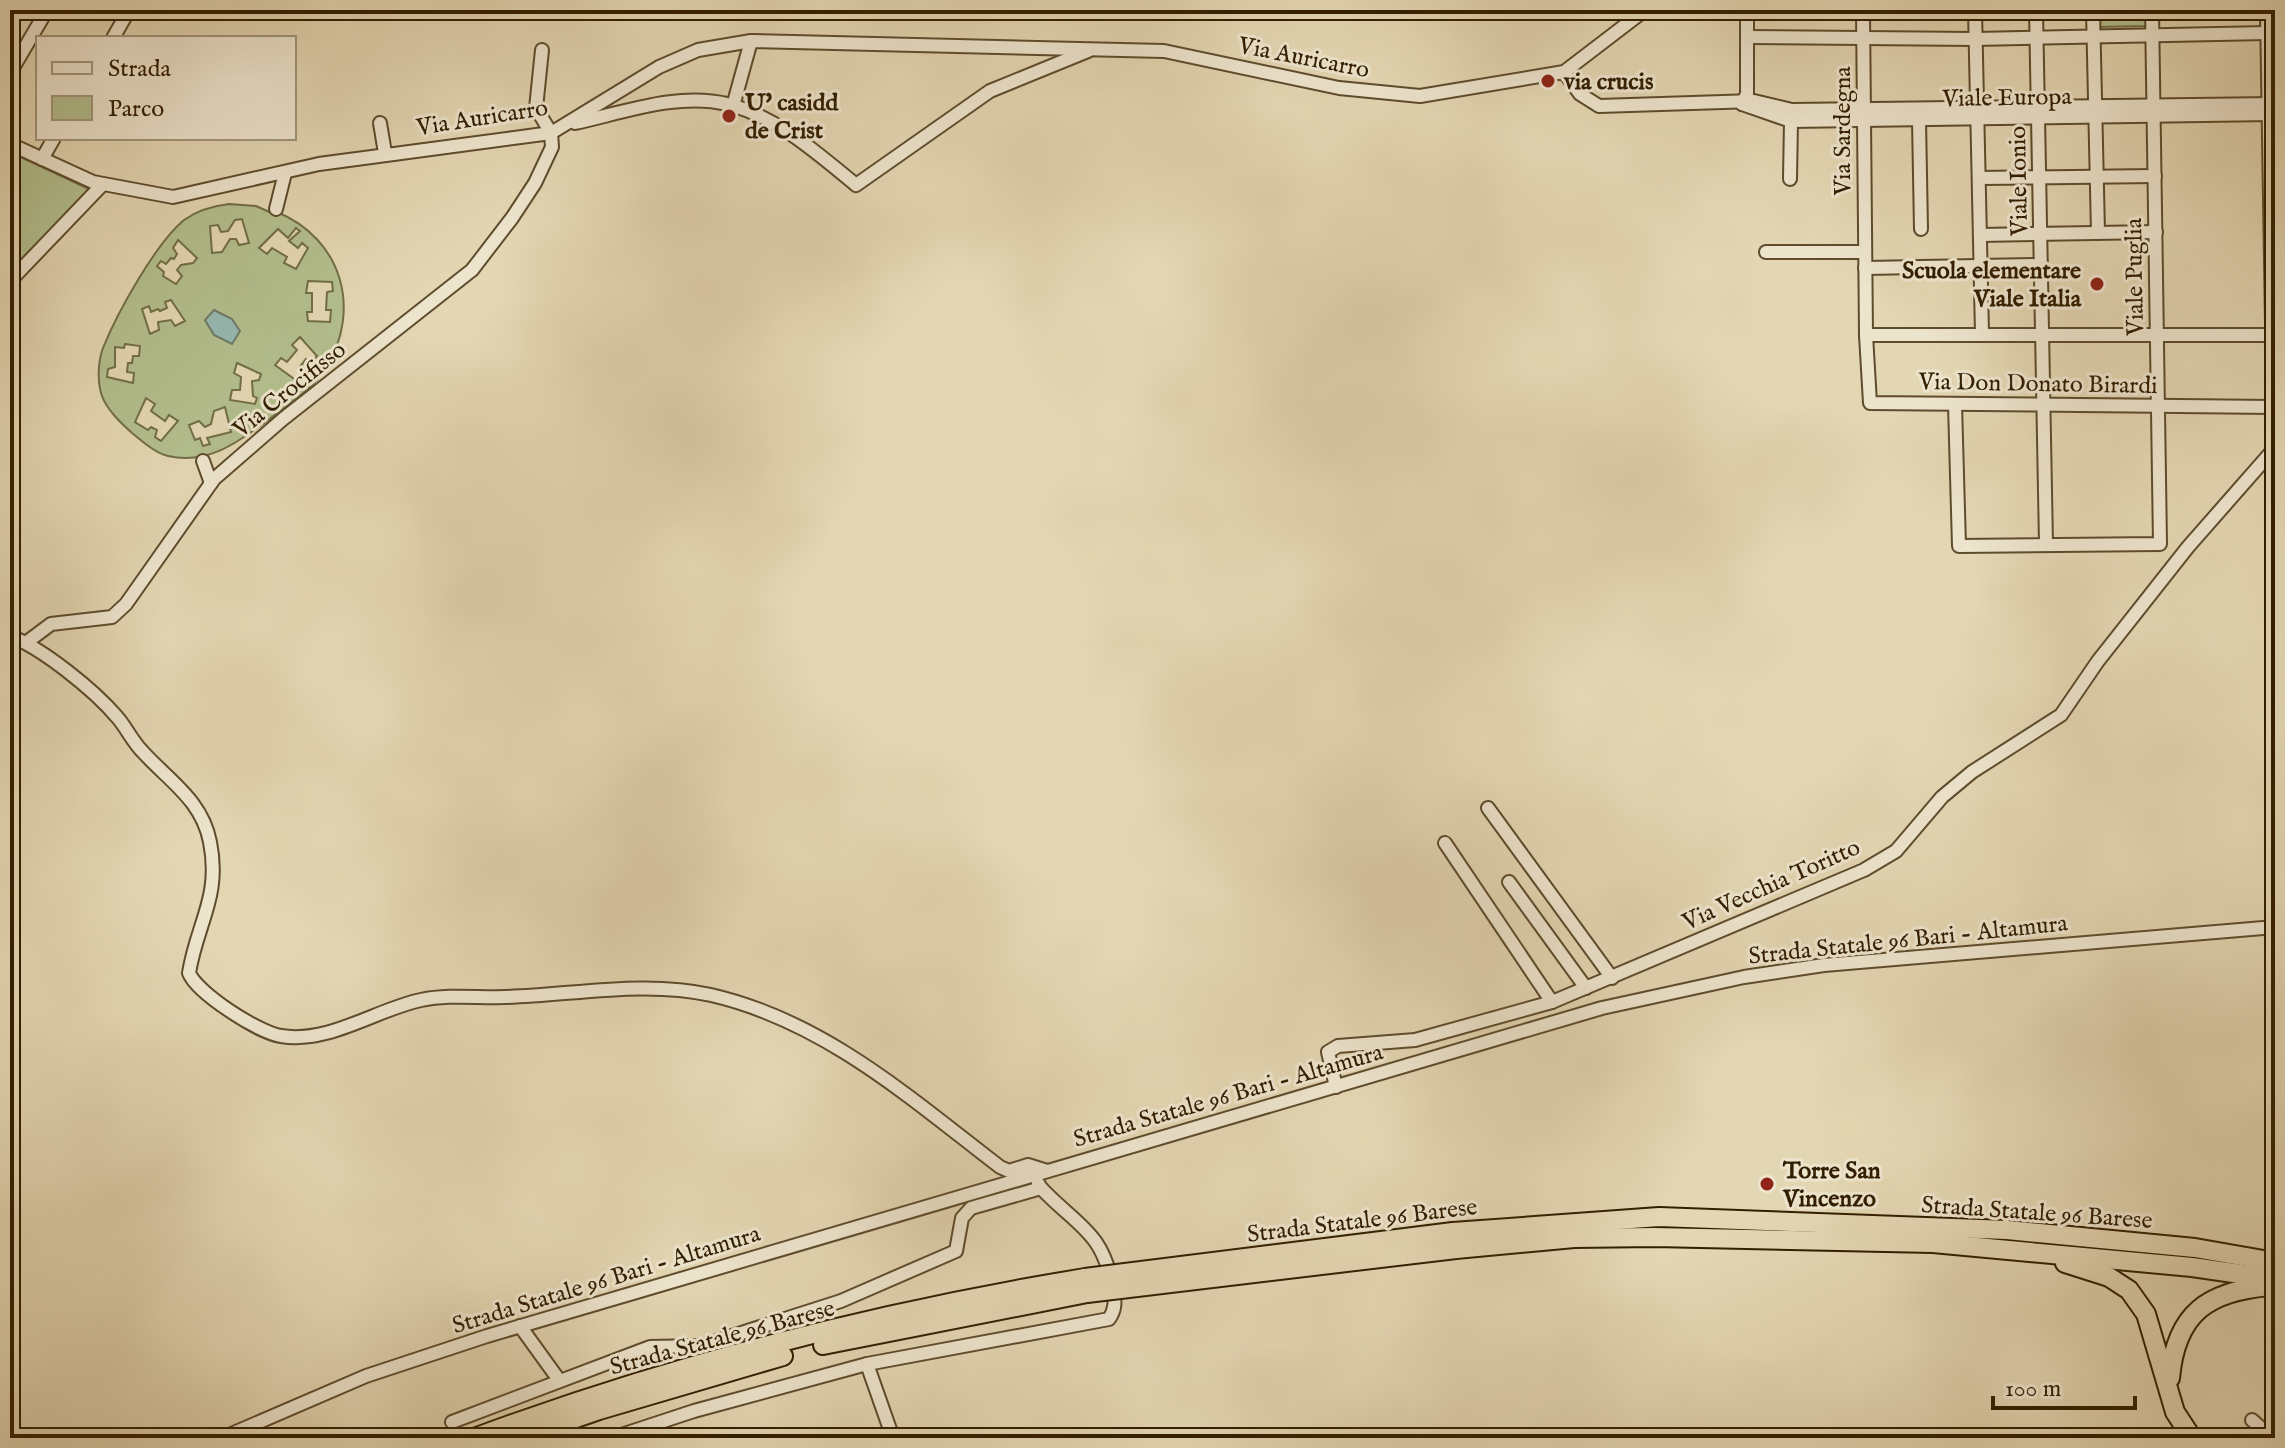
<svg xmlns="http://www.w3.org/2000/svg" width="2285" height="1448" font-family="'IM FELL English',serif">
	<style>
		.green { fill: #b3be8d; stroke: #726e46; stroke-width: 2; fill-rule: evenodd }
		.water { fill: #96b9b1; stroke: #6e7b6a; stroke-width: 2 }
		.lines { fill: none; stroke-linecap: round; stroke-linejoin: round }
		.minor-casing { stroke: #5e4c2c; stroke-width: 16 }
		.highway-casing { stroke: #321e00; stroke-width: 22 }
		.minor { stroke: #ede4cd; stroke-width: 12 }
		.highway { stroke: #e3d6b2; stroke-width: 18 }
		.highway-bridge-casing { stroke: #321e00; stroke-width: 22; stroke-linecap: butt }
		.highway-bridge { stroke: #e3d6b2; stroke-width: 18 }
		.poi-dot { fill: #8f2418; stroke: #ede4cd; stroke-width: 3 }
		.labels { text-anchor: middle; stroke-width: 6; stroke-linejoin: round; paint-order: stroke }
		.street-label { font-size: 24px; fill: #321e00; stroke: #ede4cd }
		.poi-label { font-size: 24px; font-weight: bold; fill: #321e00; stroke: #ede4cd; text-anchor: start }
	</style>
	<rect width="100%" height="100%" fill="#e3d6b2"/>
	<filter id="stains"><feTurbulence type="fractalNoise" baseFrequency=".0025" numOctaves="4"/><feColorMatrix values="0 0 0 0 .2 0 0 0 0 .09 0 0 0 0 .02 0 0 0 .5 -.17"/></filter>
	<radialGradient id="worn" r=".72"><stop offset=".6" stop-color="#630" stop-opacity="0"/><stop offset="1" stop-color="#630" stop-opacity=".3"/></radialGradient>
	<g class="green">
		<polygon points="2095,10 2151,10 2151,26 2095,27"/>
		<polygon points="10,152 89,189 10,273"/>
		<path d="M229,204L256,206L274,214L277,212C342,239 362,309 326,368C313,389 286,406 267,421C237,443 207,465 168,456C155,453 142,441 132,433C121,423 107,410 102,396C97,382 98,361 103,348C117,313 156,243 184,220C198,210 212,206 229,204ZM242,219L249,243L239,245L236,239H230L222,252L212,253L210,226L218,225L221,232L228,231L235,220ZM296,228L300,231L289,241L298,248L302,243L308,248L296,269L284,263L287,257L272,248L267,254L259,248L278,229L288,238ZM178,240L197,258L193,263L181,265L177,270L182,276L176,284L163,276L164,272L157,266L161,261L166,264L171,258L174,259L177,254L173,248ZM308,281L332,282L333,291L327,292L326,310H331L330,322L308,321L307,312H312V293H306ZM171,300L185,321L175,326L171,320L158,322L159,330L150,334L142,309L149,306L151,312L158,309L160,311L167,308L165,302ZM300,337L317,356L311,363L306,359L298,369L302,375L297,381L275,365L281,358L287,362L297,350L292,345ZM125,344L140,346L139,356H133L132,363H128L127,372L134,373L133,383L107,377L108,369L115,367V347L124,348ZM237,363L261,374L259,380L252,381L253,396L257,398L255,404L230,400L232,390H240L241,377L234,373ZM146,398L155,404L151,411L165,421L169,415L178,421L161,441L155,437L157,430L151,427L148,430L135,422ZM225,407L231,432L207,438L210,444L203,446L200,438L195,440L189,425L199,421L205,427L211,424L214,411Z"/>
	</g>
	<polygon class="water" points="214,310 232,319 240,331 232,344 214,335 205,320"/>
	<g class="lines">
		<g class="minor-casing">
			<g id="minor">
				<polyline points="1863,10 1866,335 1870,403 2275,407"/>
				<polyline points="1975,10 1982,333"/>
				<polyline points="2036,10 2046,544"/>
				<polyline points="2093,10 2098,233"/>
				<polyline points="1747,37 1975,39 2267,33"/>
				<polyline points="113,38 129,10"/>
				<polyline points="1564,72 1580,94 1599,106 1754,101 1792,110 2273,104"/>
				<polyline points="10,73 47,10"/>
				<polyline points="1742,104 1791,121 2272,114"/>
				<polyline points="1742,104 1747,94 1747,10"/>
				<polyline points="733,106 751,41"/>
				<polyline points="1919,120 1921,229"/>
				<polyline points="380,123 385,153"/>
				<path d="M575,123C622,113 678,92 727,104C776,116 817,153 856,185L990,91L1088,51"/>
				<polyline points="10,144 93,182 173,197 319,164 551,133 659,67 698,50 751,41 1164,51 1339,88 1420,96 1564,72 1645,10"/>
				<polyline points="42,159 54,138"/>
				<polyline points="1979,178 2155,176"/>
				<polyline points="1790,179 1791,121"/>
				<polyline points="276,209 285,173"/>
				<polyline points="1980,235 2156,232"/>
				<polyline points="1766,252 1865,252"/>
				<polyline points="1865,268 2041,265"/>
				<polyline points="10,281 102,185"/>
				<polyline points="1866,335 2275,335"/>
				<polyline points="1955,404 1959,546 2160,544 2152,10"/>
				<polyline points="203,461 211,483"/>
				<path d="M10,636C42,648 94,690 117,717C126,727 132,741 142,751C169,781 202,800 210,842C221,897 197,923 189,973C197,993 259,1033 281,1036C329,1044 377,1009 421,1000C449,994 477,998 506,997C574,995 644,980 711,995C824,1021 910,1098 1000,1167L1009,1171L1028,1165L1047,1171"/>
				<polyline points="27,642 51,624 112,617 126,604 214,479 283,419 472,270 512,218 535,183 552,147 551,133 536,108 542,50"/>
				<polyline points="1488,808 1612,978"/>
				<polyline points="1445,843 1552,1002"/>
				<polyline points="1509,882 1586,988"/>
				<polyline points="1336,1087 1328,1052 1338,1046 1415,1040 1552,1002 1864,870 1896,851 1942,797 1972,772 2061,715 2098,661 2188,547 2274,449 2267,10"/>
				<polyline points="520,1326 559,1380"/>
				<polyline points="867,1364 893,1438"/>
				<polyline points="2252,1420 2272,1438"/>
				<polyline points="452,1422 650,1347 701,1346 841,1301 956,1251 962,1218 971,1208 1041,1188 1038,1183"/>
				<polyline points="222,1438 366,1376 487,1336 1602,1008 1744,977 1824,965 2275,927"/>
				<path d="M612,1438L694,1411L867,1364L1109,1319C1116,1309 1115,1301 1113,1289C1103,1231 1078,1227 1041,1188"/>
			</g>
		</g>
		<g class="highway-casing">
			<g id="highway">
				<polyline points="1453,1232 1659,1217 2007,1230 2195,1248 2275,1262"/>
				<polyline points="1456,1249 1574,1238 1655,1237 1933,1243 2192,1267 2275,1279"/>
				<polyline points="2065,1263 2109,1277 2129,1290 2146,1314 2175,1412 2192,1438"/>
				<polyline points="823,1345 1087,1293"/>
				<path d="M2170,1378C2176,1313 2208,1291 2270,1286"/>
				<path d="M474,1438C671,1365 878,1312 1085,1278"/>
				<polyline points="518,1438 599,1410 783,1356"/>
			</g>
		</g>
		<use href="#minor" class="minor"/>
		<use href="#highway" class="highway"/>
		<g class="highway-bridge-casing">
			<g id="highway-bridge">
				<polyline points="1085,1278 1453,1232"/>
				<polyline points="1087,1293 1456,1249"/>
			</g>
		</g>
		<use href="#highway-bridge" class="highway-bridge"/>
	</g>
	<g class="poi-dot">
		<circle cx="1548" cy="81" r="8"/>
		<circle cx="729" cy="116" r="8"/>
		<circle cx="2097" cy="284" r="8"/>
		<circle cx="1767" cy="1184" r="8"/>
	</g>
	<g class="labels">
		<g class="street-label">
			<text transform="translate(1304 57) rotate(11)" y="8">Via Auricarro</text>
			<text transform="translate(2007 97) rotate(-1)" y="8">Viale Europa</text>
			<text transform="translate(482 117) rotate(-9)" y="8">Via Auricarro</text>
			<text transform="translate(1842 131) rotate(-90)" y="8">Via Sardegna</text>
			<text transform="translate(2018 181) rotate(-91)" y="8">Viale Ionio</text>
			<text transform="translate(2134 277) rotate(-91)" y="8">Viale Puglia</text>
			<text transform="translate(2038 383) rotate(1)" y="8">Via Don Donato Birardi</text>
			<text transform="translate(289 389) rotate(-39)" y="8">Via Crocifisso</text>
			<text transform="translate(1771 884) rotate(-24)" y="8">Via Vecchia Toritto</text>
			<text transform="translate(1908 939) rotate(-6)" y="8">Strada Statale 96 Bari - Altamura</text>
			<text transform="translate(1228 1095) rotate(-16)" y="8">Strada Statale 96 Bari - Altamura</text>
			<text transform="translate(2037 1212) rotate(4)" y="8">Strada Statale 96 Barese</text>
			<text transform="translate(1362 1220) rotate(-7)" y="8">Strada Statale 96 Barese</text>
			<text transform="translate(606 1279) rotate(-17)" y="8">Strada Statale 96 Bari - Altamura</text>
			<text transform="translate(722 1337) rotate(-15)" y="8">Strada Statale 96 Barese</text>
		</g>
		<g class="poi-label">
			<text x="1564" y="89">via crucis</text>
			<text x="745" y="110">U' casidd<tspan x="745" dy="28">de Crist</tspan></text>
			<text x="2081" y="278" text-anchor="end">Scuola elementare<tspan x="2081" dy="28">Viale Italia</tspan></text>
			<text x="1783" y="1178">Torre San<tspan x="1783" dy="28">Vincenzo</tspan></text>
		</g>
	</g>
	<rect width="2285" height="1448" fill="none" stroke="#e3d6b2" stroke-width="40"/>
	<rect x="12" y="12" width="2261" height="1424" fill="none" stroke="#321e00" stroke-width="4"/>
	<rect x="20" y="20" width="2245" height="1408" fill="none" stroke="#321e00" stroke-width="2"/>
	<rect x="36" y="36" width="260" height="104" fill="#ede4cd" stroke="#a2957b" stroke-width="2"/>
	<rect x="52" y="62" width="40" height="12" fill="#ede4cd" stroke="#a2957b" stroke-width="2"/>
	<text x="108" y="76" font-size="24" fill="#321e00">Strada</text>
	<rect x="52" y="96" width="40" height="24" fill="#b3be8d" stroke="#a2957b" stroke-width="2"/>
	<text x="108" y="116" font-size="24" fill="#321e00">Parco</text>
	<path d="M1993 1396v12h142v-12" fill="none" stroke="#321e00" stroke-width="4"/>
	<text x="2005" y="1396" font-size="24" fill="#321e00" stroke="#ede4cd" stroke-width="6" paint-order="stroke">100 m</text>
	<rect width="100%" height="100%" filter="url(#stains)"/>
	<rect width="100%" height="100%" fill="url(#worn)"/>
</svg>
